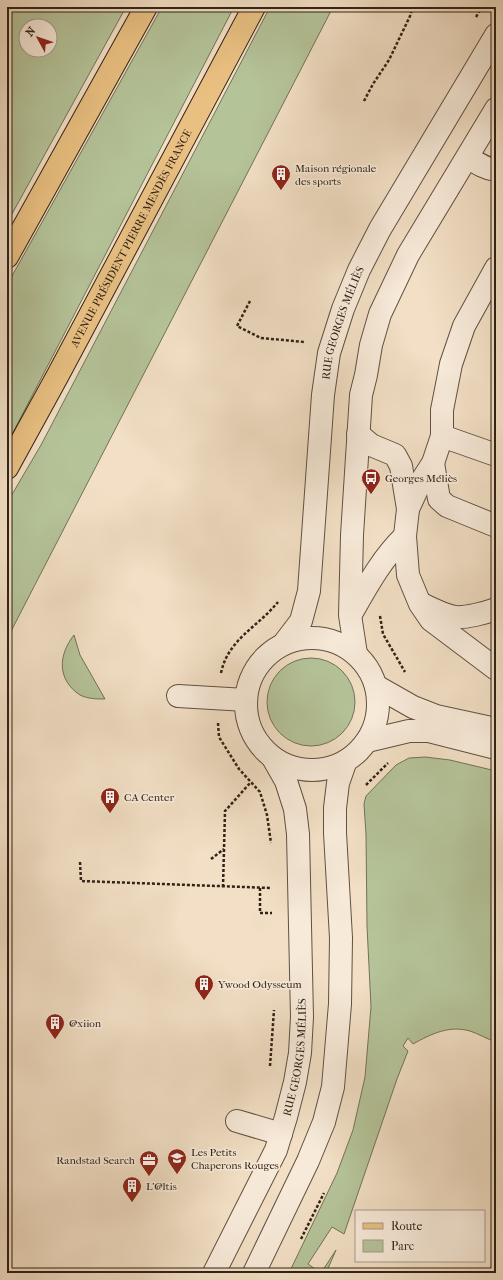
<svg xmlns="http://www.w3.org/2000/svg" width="503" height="1280" font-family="'IM FELL French Canon',serif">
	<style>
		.green { fill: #b5c399; stroke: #727258; fill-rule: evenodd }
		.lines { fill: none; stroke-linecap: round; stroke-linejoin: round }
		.minor-casing { stroke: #605142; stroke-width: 24 }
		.major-casing { stroke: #302216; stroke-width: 24 }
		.path { stroke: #302216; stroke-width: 2.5; stroke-dasharray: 3 2; stroke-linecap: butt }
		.minor { stroke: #f7ead9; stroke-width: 22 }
		.major { stroke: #e9c082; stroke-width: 22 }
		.labels { text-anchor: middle; stroke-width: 3.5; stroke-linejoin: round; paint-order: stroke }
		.poi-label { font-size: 11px; fill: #302216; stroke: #f7ead9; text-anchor: start }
		.street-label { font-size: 11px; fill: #302216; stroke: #f7ead9 }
	</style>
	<rect width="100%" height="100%" fill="#f2dfc5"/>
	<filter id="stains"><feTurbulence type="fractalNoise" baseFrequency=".005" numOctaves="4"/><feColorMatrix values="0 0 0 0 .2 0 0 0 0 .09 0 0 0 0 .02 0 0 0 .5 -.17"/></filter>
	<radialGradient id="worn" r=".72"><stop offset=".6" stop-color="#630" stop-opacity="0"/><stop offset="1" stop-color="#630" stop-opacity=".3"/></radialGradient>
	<g class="green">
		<path d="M7,7H126L7,223ZM26,26H50V50H26Z"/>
		<polygon points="162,7 234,7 7,444 7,285"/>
		<polygon points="270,7 333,7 7,639 7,503 41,445"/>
		<path d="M74,635L80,655L105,699C97,699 88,699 80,695C57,680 58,655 74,635Z"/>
		<circle cx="311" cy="702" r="44"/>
		<path d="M425,757L450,760L496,771V1042C487,1039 479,1034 470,1031C449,1025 431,1034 413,1044L408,1038L403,1046L408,1051L397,1079L344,1234L332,1227L308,1264L321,1273L336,1250L326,1273H289L337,1173L353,1130L365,1077L371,1007L367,926L366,834L364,804L366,796L396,765L409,758Z"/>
	</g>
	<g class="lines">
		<g class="minor-casing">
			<g id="minor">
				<path d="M468,157C477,163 485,169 496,170"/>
				<polyline points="358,434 371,445 395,455 401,466 408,509 405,536 408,575 420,604 431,620 496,669"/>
				<polyline points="442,436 496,455"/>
				<polyline points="433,463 439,499 447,506 496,526"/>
				<polyline points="408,509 420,483 433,463 442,436 442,410 451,364 464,326 496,268"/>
				<path d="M424,605C434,610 444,615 455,617C466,618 485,613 496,609"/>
				<path d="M351,614C367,586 382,558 405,536"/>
				<circle cx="312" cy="704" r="66"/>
				<path id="s1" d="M285,642L301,621L309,591L323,395L329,353L343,309L359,270L380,229L496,35"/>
				<polyline points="356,654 350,615 352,535 361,395 366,375 371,345 380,314 408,255 496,109"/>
				<polyline points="376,686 413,707 436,716 496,729"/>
				<polyline points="178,696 246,700"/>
				<polyline points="367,741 409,731 429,731 496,748"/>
				<polyline points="237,1121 281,1134"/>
				<path id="s2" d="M214,1273L276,1150L286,1117L295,1082L300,1053L302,1017L298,834L295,809L286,781L273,758"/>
				<polyline points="254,1273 308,1161 324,1122 333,1087 340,1004 341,938 335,833 335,808 338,783 345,763"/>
			</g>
		</g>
		<g class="major-casing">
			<g id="major">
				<polyline points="7,257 146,7"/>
				<path id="s3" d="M7,468L58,375L254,7"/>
			</g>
		</g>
		<g class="path">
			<polyline points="476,17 482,7"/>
			<polyline points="364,101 373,84 389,60 411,14 412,7"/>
			<polyline points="250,301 237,326 261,338 305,342"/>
			<polyline points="380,616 383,634 405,672"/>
			<path d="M221,673C228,639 258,627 278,602"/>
			<polyline points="218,723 219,737 239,769 260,792 267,815 271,843"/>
			<polyline points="366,785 388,763"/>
			<polyline points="211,859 224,849"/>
			<polyline points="80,862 81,881 271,888"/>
			<polyline points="223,887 225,811 251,782"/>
			<polyline points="260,888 260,913 272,913"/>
			<polyline points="270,1066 274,1010"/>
			<polyline points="301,1239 324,1193"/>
		</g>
		<use href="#minor" class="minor"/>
		<use href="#major" class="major"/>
	</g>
	<defs>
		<g id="building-pin" transform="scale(1)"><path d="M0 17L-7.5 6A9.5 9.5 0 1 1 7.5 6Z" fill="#8f2418" stroke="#f7ead9"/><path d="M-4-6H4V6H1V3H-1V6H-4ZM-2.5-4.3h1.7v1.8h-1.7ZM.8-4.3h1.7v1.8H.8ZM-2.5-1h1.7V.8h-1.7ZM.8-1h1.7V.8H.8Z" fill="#fff"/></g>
		<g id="bus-pin" transform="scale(1)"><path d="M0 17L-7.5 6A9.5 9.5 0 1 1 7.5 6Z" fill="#8f2418" stroke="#f7ead9"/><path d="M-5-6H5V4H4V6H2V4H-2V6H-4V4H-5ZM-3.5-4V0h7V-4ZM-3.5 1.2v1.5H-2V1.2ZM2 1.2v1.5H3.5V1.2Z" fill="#fff"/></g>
		<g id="school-pin" transform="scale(1)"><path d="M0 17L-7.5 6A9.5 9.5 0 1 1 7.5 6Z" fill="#8f2418" stroke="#f7ead9"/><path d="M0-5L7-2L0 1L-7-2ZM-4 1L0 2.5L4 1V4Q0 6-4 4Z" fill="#fff"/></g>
		<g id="office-pin" transform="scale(1)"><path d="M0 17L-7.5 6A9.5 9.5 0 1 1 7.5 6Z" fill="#8f2418" stroke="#f7ead9"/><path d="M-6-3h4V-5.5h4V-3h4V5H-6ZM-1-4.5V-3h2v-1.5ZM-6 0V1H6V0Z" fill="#fff"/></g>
	</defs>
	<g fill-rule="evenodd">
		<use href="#building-pin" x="281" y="174"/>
		<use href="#bus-pin" x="371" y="478"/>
		<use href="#building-pin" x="110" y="797"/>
		<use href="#building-pin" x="204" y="984"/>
		<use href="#building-pin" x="55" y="1023"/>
		<use href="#school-pin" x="177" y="1158"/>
		<use href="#office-pin" x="149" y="1160"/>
		<use href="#building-pin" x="132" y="1186"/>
	</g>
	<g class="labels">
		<g class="poi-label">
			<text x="295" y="172">Maison régionale<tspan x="295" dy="13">des sports</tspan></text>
			<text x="385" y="482">Georges Méliès</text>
			<text x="124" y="801">CA Center</text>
			<text x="218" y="988">Ywood Odysseum</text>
			<text x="69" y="1027">@xiion</text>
			<text x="191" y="1156">Les Petits<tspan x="191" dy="13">Chaperons Rouges</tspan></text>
			<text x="135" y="1164" text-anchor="end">Randstad Search</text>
			<text x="146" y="1190">L'@ltis</text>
		</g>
		<g class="street-label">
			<text dy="4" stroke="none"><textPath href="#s3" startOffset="261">AVENUE PRÉSIDENT PIERRE MENDÈS FRANCE</textPath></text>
			<text dy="4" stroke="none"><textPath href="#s1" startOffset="329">RUE GEORGES MÉLIÈS</textPath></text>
			<text dy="4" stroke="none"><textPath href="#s2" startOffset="233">RUE GEORGES MÉLIÈS</textPath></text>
		</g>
	</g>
	<rect width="503" height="1280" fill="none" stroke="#f2dfc5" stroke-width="24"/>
	<rect x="8" y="8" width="487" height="1264" fill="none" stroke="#302216" stroke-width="2"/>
	<rect x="12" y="12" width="479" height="1256" fill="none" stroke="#302216"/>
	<rect x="355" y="1210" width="130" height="52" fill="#f7ead9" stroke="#a79a8b"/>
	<rect x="363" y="1223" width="20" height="6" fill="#e9c082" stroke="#a79a8b"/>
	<text x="391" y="1230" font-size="12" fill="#302216">Route</text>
	<rect x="363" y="1240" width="20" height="12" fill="#b5c399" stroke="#a79a8b"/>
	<text x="391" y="1250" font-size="12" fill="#302216">Parc</text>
	<g transform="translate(38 38) rotate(310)"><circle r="19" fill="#f7ead9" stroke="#a79a8b"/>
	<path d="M0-3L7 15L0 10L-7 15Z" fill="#8f2418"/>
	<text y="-6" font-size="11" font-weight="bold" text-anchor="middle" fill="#302216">N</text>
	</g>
	<rect width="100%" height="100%" filter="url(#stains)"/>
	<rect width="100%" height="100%" fill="url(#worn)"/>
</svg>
